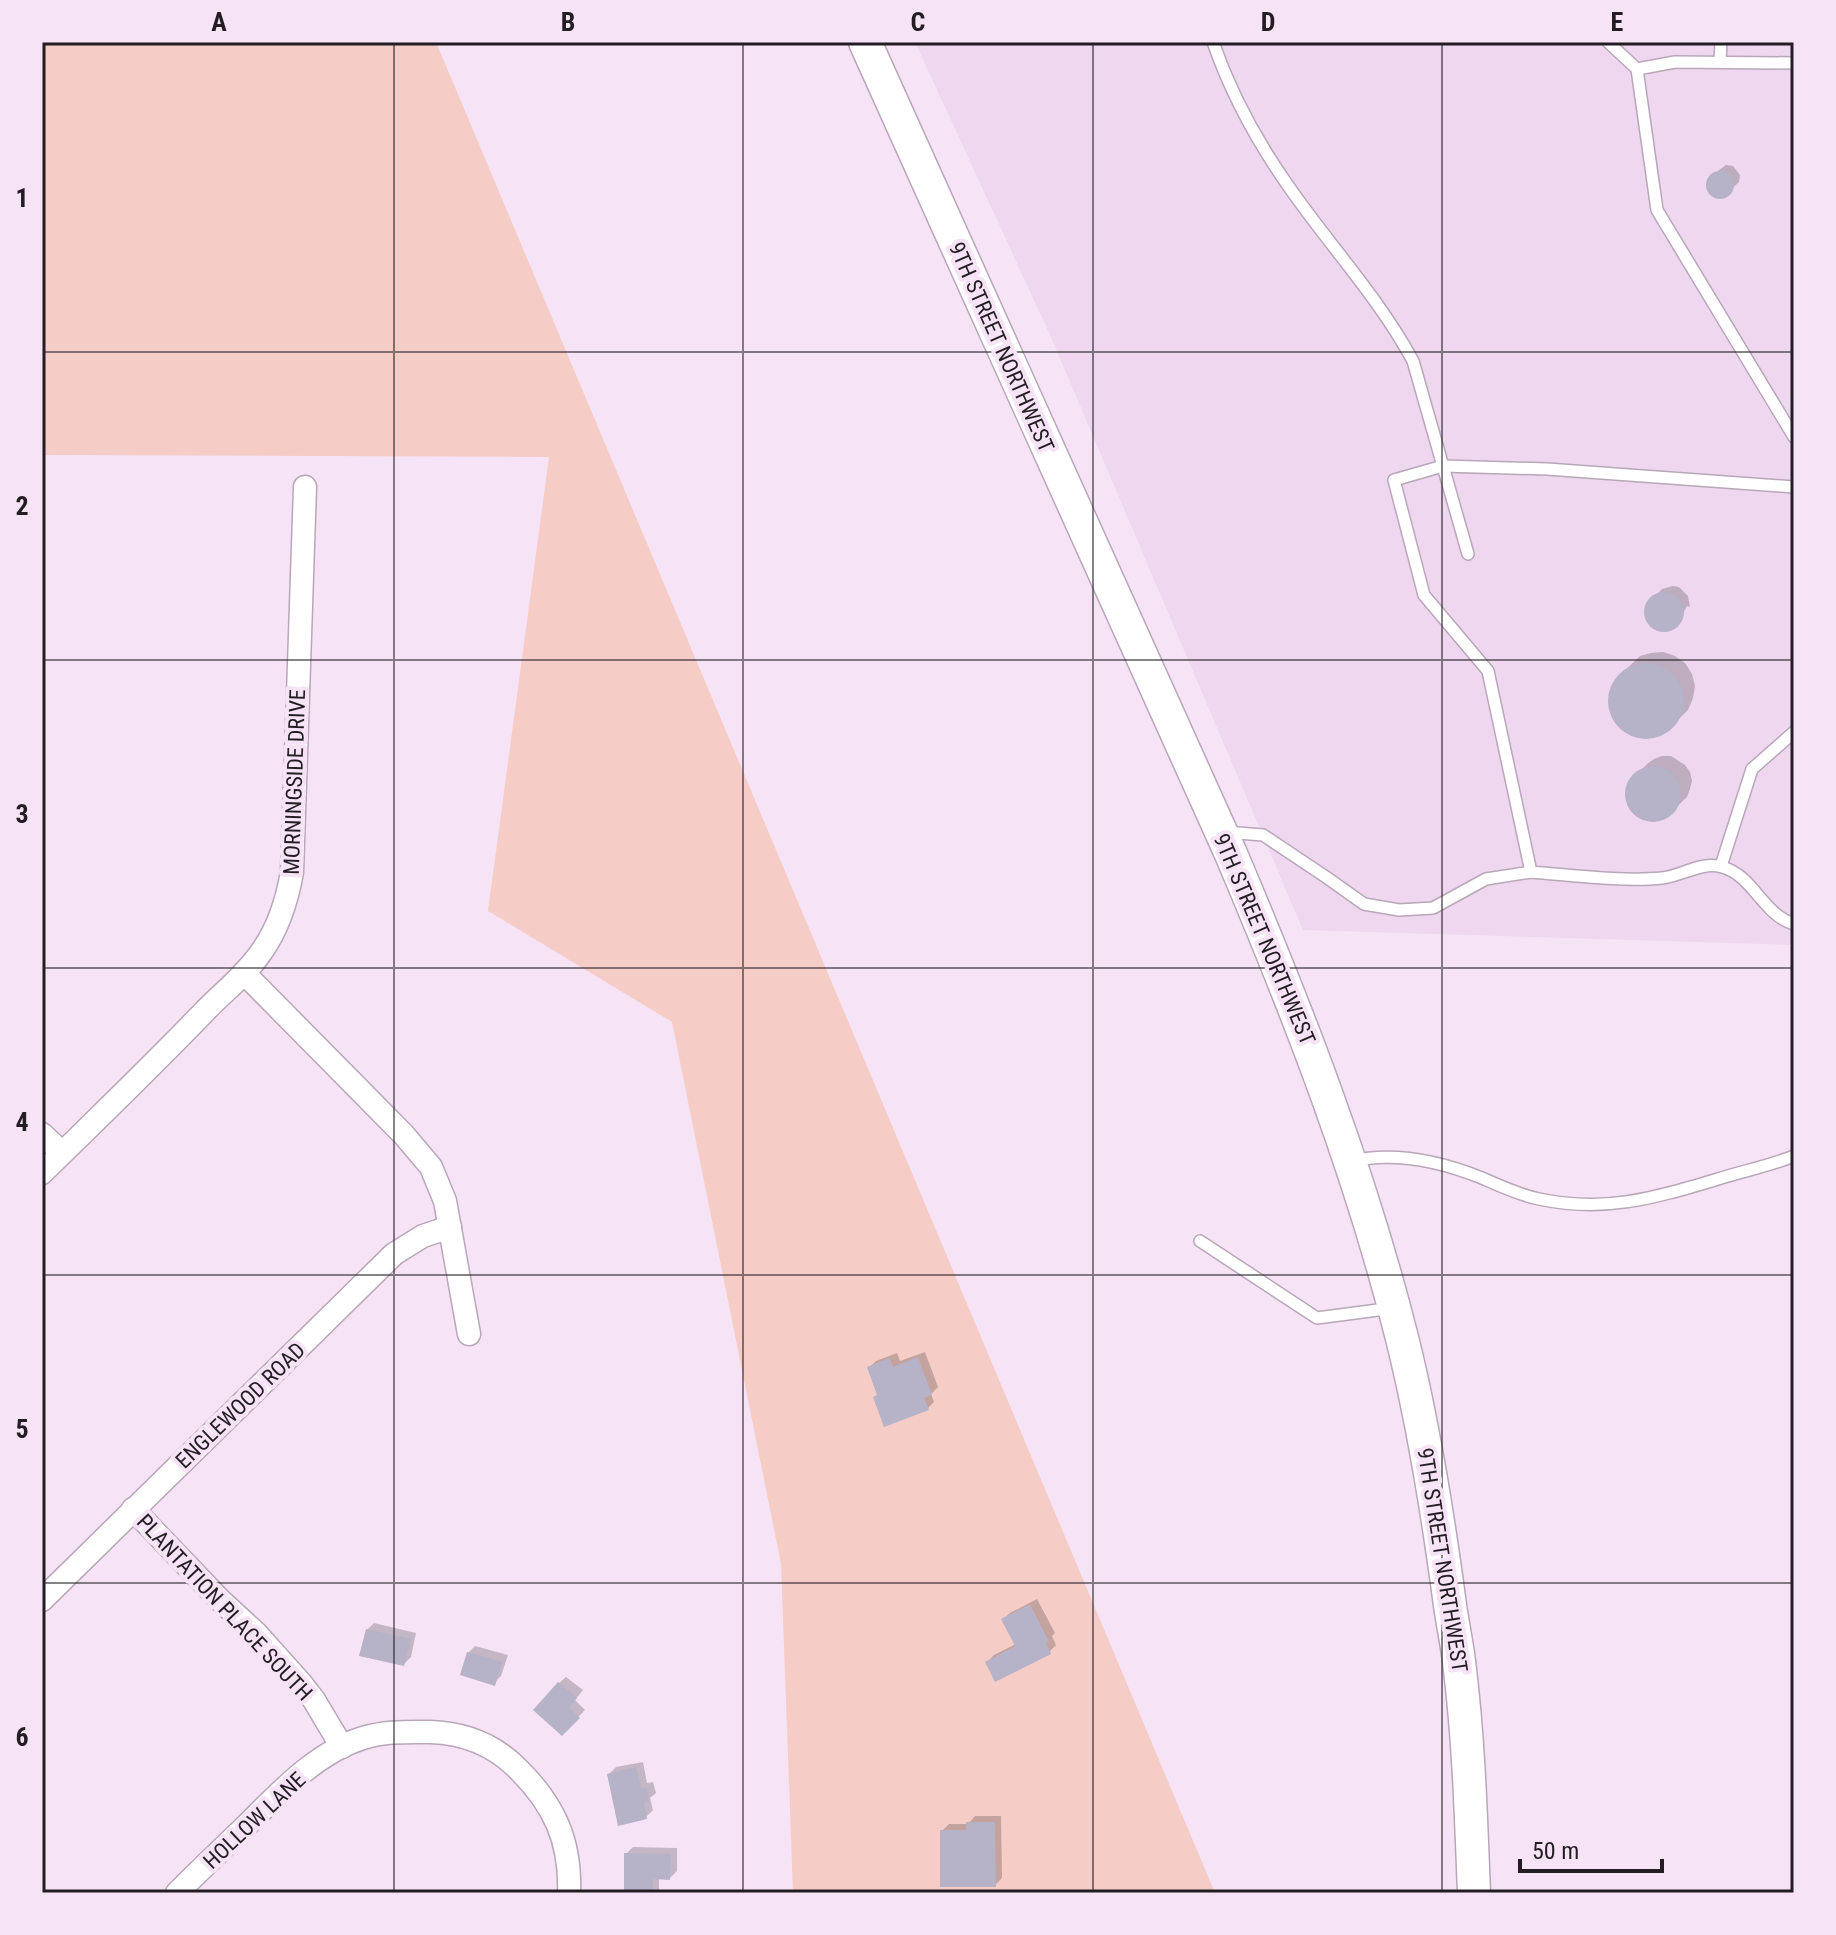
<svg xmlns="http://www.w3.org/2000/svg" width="1836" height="1935" font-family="'Roboto Condensed',sans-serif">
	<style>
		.built { fill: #eed7ef }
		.green { fill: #f6ccc7 }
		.shadow { fill: #0003 }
		.building { fill: #b6b2c7 }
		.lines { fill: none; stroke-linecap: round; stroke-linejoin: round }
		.lane-casing { stroke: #b8a7b8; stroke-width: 14 }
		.street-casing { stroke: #b8a7b8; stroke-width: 25 }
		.secondary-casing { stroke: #b8a7b8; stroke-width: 35 }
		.lane { stroke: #fff; stroke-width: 11 }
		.street { stroke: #fff; stroke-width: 22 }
		.secondary { stroke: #fff; stroke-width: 32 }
		.grid { fill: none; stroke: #231d23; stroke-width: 2; stroke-opacity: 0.55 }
		.labels { text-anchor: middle; stroke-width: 8; stroke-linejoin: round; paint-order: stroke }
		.street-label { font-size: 22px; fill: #231d23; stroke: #f6e4f6 }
		.neatline { fill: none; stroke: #231d23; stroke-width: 3 }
		.grid-label { font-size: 26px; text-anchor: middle; font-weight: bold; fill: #231d23 }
	</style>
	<rect width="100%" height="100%" fill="#f6e4f6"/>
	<polygon class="built" points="915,42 1794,42 1794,945 1303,930 1050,335"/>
	<polygon class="green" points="42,42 436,42 1215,1893 793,1893 781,1564 672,1022 488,911 549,457 42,455"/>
	<g class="shadow">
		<polygon points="1726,165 1733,166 1740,175 1739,182 1725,195 1718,196 1709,189 1709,181 1719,170"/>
		<polygon points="1673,586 1679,587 1688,596 1690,607 1687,606 1676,626 1664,631 1653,627 1649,623 1646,612 1650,601 1662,589"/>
		<polygon points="1663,652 1675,656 1685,663 1692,674 1695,686 1693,698 1688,710 1666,731 1655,736 1642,737 1630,734 1621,728 1613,719 1609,708 1609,696 1612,685 1619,676 1640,656 1651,653"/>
		<polygon points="1662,756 1671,756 1685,765 1690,772 1692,781 1690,789 1687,797 1668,815 1661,819 1644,818 1631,807 1628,799 1628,790 1630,783 1647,764 1654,759"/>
		<polygon points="925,1352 938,1387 931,1394 934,1402 927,1409 879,1394 869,1368 876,1361 897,1353 900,1361"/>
		<polygon points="1037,1599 1055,1633 1052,1636 1056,1645 1049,1652 987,1662 994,1655 1016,1644 1003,1619 1010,1613"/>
		<polygon points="374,1623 416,1633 411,1657 404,1664 367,1630"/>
		<polygon points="475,1646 508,1655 501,1676 494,1683 468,1653"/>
		<polygon points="566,1677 583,1690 575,1700 585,1710 562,1734 559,1683"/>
		<polygon points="643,1762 647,1783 653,1782 656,1793 650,1798 653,1810 646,1817 609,1774 616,1767"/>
		<polygon points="975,1816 1001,1816 1002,1878 995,1885 942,1831 949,1824 968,1824"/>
		<polygon points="633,1847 677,1848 677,1871 670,1878 659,1878 659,1893 626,1893 626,1854"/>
	</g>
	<g class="building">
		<circle cx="1720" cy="185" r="14"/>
		<circle cx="1664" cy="612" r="20"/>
		<circle cx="1646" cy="701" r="38"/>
		<circle cx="1653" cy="794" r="28"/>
		<polygon points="918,1357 932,1395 924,1398 929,1410 884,1427 873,1397 877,1395 867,1367 890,1358 893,1367"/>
		<polygon points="1030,1604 1049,1642 1046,1643 1051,1654 995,1682 985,1662 1015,1646 1001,1619"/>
		<polygon points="366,1629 411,1639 404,1666 359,1656"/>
		<polygon points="467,1652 502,1662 495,1686 460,1675"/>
		<polygon points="558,1682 577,1698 569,1708 580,1718 562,1736 533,1710"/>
		<polygon points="636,1767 641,1789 647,1788 649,1802 644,1803 647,1819 618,1826 607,1774"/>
		<polygon points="966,1822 995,1822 996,1887 940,1887 940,1830 966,1830"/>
		<polygon points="624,1853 671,1854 670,1880 653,1879 653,1893 624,1893"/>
	</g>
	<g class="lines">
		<g class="lane-casing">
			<g id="lane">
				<path d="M1213,42C1231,94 1258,143 1289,187C1330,246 1379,298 1413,361L1468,554"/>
				<polyline points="1608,42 1637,69 1657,210 1794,437"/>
				<polyline points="1720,62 1721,42"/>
				<polyline points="1637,69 1675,62 1794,63"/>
				<path d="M1794,487L1547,469L1443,466L1394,480L1424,595L1488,671L1531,872C1571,875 1623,882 1662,878C1681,876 1702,861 1722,867C1753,875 1763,915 1794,924"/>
				<polyline points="1225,832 1263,835 1326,877 1364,904 1399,910 1433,908 1486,879 1531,872"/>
				<polyline points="1721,866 1752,769 1794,732"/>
				<path d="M1351,1161C1396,1151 1440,1161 1482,1178C1500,1186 1519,1195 1539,1199C1606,1213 1654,1198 1718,1179C1743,1171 1769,1166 1794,1156"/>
				<polyline points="1200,1241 1317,1318 1393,1308"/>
			</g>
		</g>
		<g class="street-casing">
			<g id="street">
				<polyline points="244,973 404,1135 431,1167 445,1201 469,1334"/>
				<polyline points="42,1134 62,1153"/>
				<path d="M42,1173C96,1120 150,1068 203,1013C222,993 246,975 262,951C279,927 287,901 292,872L305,487"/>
				<polyline points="133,1509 220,1600 257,1634 300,1682 314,1700 342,1747"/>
				<polyline points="42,1600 394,1254 423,1236 450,1227"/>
				<path d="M177,1893C200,1870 223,1848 247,1825C280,1792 317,1752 363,1738C385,1731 407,1732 430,1732C464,1733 493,1744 517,1768C554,1804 571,1841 569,1893"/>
			</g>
		</g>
		<g class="secondary-casing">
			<path id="secondary" d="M865,42L1231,854C1298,1012 1360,1171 1402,1338C1424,1426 1438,1515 1450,1605C1453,1627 1458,1648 1460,1670C1469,1744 1471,1819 1474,1893"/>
		</g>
		<use href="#lane" class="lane"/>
		<use href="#street" class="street"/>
		<use href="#secondary" class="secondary"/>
	</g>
	<path class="grid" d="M394,42V1893M743,42V1893M1093,42V1893M1442,42V1893M42,352H1794M42,660H1794M42,968H1794M42,1275H1794M42,1583H1794"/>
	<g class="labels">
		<g class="street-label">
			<text transform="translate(1002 347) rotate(66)" y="8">9TH STREET NORTHWEST</text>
			<text transform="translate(294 782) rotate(-88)" y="8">MORNINGSIDE DRIVE</text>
			<text transform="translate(1265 939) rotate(67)" y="8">9TH STREET NORTHWEST</text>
			<text transform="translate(240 1405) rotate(-44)" y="8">ENGLEWOOD ROAD</text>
			<text transform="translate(1443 1560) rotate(81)" y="8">9TH STREET NORTHWEST</text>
			<text transform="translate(225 1607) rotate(47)" y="8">PLANTATION PLACE SOUTH</text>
			<text transform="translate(254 1820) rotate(-43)" y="8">HOLLOW LANE</text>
		</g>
	</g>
	<rect width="1836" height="1935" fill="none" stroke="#f6e4f6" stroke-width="88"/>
	<path d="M1520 1859v12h142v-12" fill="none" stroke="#231d23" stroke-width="4"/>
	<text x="1532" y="1859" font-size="24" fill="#231d23" stroke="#f6e4f6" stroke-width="6" paint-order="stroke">50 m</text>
	<rect x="44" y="44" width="1748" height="1847" class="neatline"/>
	<g class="grid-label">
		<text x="219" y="31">A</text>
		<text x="568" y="31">B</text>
		<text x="918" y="31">C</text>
		<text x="1268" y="31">D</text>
		<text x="1617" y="31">E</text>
		<text x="22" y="207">1</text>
		<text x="22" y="515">2</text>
		<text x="22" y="823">3</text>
		<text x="22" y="1131">4</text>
		<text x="22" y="1438">5</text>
		<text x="22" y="1746">6</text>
	</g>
</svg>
